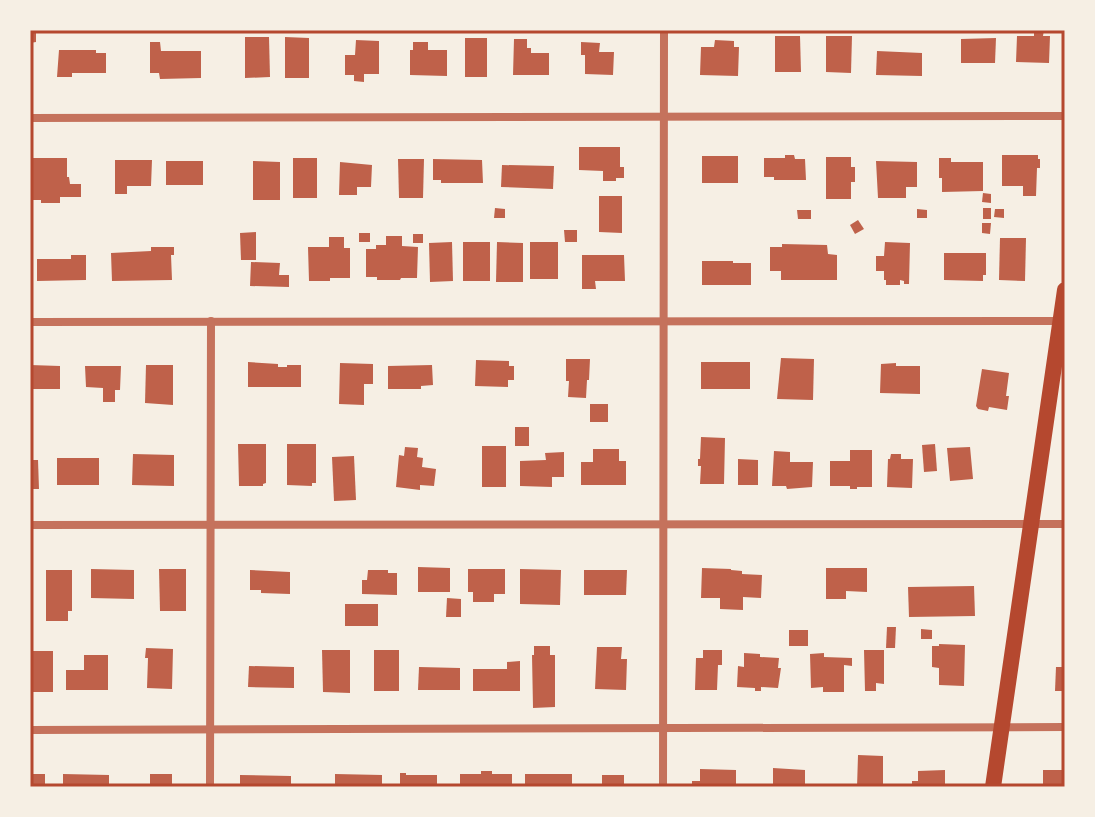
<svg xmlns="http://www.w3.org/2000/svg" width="1095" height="817" font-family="Bitter,serif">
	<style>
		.building { fill: #bf614a }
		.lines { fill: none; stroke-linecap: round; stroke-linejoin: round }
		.minor { stroke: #c5725c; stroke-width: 8 }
		.secondary { stroke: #b5482f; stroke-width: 16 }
		.neatline { fill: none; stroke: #b5482f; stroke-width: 3 }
	</style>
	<rect width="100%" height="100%" fill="#f6efe4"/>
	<g class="building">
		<polygon points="30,30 36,30 36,42 30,43"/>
		<polygon points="1034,30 1044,30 1043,36 1050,36 1049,63 1016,62 1017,36 1034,36"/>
		<polygon points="775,36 800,36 801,72 775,72"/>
		<polygon points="826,36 852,36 851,73 826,72"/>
		<polygon points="245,37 269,37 270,77 245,78"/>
		<polygon points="285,37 309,38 309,78 285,78"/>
		<rect x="465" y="38" width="22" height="39"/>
		<polygon points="996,38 995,63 961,63 961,39"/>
		<polygon points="514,39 527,39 527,48 531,48 531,53 549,53 549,75 513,75"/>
		<polygon points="356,40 379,41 379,74 364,74 364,82 354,81 354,75 345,75 345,55 355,55"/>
		<polygon points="715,40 734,41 734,47 739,47 738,76 700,75 701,47 714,47"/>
		<polygon points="150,42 160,42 161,51 201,51 201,78 160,79 159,73 150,73"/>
		<polygon points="413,42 428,42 428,50 447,50 447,76 410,75 410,50 413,50"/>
		<polygon points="581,42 600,43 599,52 614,52 613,75 585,74 585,55 581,55"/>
		<polygon points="59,50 96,50 96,53 106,53 106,73 72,73 72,77 57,77"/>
		<polygon points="877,51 922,53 922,76 876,75"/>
		<polygon points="579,147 620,147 620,167 624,167 624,178 616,178 616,181 603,181 603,171 579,170"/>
		<polygon points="785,155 794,155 795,159 805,159 806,180 774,180 774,177 764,177 764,158 785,158"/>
		<polygon points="1002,155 1038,155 1038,159 1040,159 1040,168 1037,168 1036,196 1023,196 1023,186 1002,186"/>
		<rect x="702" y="156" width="36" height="27"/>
		<polygon points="826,157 851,157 851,167 855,167 855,182 851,182 851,199 826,199"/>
		<polygon points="32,158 67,158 67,177 69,177 70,184 81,184 81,197 60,197 60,203 41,203 41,200 30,200 30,162 32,162"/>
		<rect x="293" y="158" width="24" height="40"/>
		<polygon points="939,158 951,158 951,162 983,162 983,191 942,192 942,178 939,178"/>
		<polygon points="398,159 424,159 423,198 399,198"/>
		<polygon points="433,159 482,160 483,183 441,183 441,180 433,180"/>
		<polygon points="115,160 152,160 151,186 127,186 127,194 115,194"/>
		<rect x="166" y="161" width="37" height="24"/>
		<polygon points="253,161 280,162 280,200 253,200"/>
		<polygon points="876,161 917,162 917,187 906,187 906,198 878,198"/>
		<polygon points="340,162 372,165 371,187 357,187 357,195 339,195"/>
		<polygon points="502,165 554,166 553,189 501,187"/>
		<polygon points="983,193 991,194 991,203 982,202"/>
		<polygon points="599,196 622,196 622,233 599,232"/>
		<polygon points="495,208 505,209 505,218 494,218"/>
		<rect x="983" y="208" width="8" height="11"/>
		<polygon points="917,209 927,210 927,218 917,218"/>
		<polygon points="995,209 1004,209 1004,218 994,217"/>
		<polygon points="797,210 811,210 811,219 798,219"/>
		<polygon points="858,220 864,229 855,234 850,225"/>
		<polygon points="982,223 991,223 990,234 982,233"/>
		<polygon points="564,230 577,230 577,242 565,242"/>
		<polygon points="256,232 256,260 241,260 240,233"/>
		<rect x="359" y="233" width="11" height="9"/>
		<rect x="413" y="234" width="10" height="9"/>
		<polygon points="386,236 402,236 402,246 418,247 417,278 401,278 400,280 377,280 377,277 366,277 366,249 376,249 376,245 386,245"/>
		<polygon points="329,237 344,237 344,248 350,248 350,278 330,278 330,281 309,281 308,247 329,247"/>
		<polygon points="1000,238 1026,238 1025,281 999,280"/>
		<polygon points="452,242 453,281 430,282 429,243"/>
		<rect x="463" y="242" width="27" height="39"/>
		<polygon points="497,242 523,243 523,282 496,282"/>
		<rect x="530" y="242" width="28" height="37"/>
		<polygon points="885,242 910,243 909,284 904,284 904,281 900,280 900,285 886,285 886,280 884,280 884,271 876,271 876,256 884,256"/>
		<polygon points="782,244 827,245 828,254 837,255 837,280 781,280 781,271 770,271 770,247 782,247"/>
		<polygon points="151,247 174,247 174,255 171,255 172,280 112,281 111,253 151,251"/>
		<polygon points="944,253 986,253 986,275 983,275 983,281 944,280"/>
		<polygon points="71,255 86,255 86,280 37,281 37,259 71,259"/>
		<polygon points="582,255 624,255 625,281 595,281 596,289 582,289"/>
		<polygon points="702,261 733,261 733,263 751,263 751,285 702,285"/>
		<polygon points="251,262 280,263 279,275 289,275 289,287 250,286"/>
		<polygon points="781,358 814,359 813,400 777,399"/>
		<polygon points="566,359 590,359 589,380 587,380 586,398 568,397 569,381 566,381"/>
		<polygon points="476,360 509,361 509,366 514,366 514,380 508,380 508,387 475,386"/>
		<polygon points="248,362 278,364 278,367 287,367 287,365 301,365 301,387 248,387"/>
		<rect x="701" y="362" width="49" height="27"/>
		<polygon points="340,363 373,364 373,384 364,384 364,405 339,404"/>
		<polygon points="896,363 896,366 920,366 920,394 880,393 881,364"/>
		<polygon points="30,365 60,366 60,389 30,389"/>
		<polygon points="146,365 173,365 173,405 145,403"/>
		<polygon points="432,365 433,385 421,386 421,389 388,389 388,366"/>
		<polygon points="85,366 121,366 120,390 115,390 115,402 103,402 103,388 86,387"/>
		<polygon points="982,369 1009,373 1006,396 1009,396 1007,410 989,407 988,411 978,409 976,406"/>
		<rect x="590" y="404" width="18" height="18"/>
		<rect x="515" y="427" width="14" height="19"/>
		<polygon points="701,437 725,438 724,484 700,484 701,466 698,466 698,459 700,459"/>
		<polygon points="238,444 266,444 266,483 263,484 263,486 239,486"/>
		<polygon points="287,444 316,444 316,483 312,483 312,486 287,485"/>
		<polygon points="935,444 937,471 924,472 922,445"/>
		<rect x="482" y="446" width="24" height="41"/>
		<polygon points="405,447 418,448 417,457 423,458 422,467 436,469 434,486 420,485 420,490 396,487 399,455 404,456"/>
		<polygon points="970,447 973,479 950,481 947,448"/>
		<polygon points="593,449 619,449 619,461 626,461 626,485 581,485 581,462 593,462"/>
		<polygon points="850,450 872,450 872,487 857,487 857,489 850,489 850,486 830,486 830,461 850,461"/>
		<polygon points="774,451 790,452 790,462 813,462 812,487 787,489 786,486 772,486"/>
		<polygon points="564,452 564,477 552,477 552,487 520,486 520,461 546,460 545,453"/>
		<polygon points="133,454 174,455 174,486 132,485"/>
		<polygon points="891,454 901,454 901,459 913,459 912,488 887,487 888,459 890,459"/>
		<polygon points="354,456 356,500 334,501 332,457"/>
		<rect x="57" y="458" width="42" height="27"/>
		<polygon points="738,459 758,460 758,485 738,485"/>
		<polygon points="30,460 38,460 39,489 30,489"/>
		<polygon points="418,567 450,568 450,592 418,592"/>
		<polygon points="702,568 731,569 731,570 742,571 742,574 762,575 761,598 743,597 743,610 720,609 720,598 701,598"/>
		<polygon points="826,568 867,568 867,592 846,591 846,599 826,599"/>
		<polygon points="91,569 134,570 134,599 91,598"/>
		<polygon points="159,569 186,569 186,611 160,611"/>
		<polygon points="468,569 505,569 505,594 494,594 494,602 473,602 473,592 468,592"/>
		<polygon points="520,569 561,570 560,605 520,604"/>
		<polygon points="46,570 72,570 72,611 68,611 68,621 46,621"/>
		<polygon points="250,570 290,572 290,594 261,593 261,590 250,590"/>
		<polygon points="368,570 388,570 388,573 397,573 397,595 362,594 362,580 367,580"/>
		<polygon points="584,570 627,570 626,595 584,595"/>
		<polygon points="974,586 975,616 909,617 908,587"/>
		<polygon points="447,598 461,599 461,617 446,617"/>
		<rect x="345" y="604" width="33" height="22"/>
		<polygon points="887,627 896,627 895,648 886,648"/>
		<polygon points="921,629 932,630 932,639 921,639"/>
		<rect x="789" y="630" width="19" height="16"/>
		<polygon points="939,644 965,645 964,686 939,685 939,668 932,667 932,646 939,646"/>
		<polygon points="534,646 550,646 550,655 555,655 555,707 533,708 532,655 534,655"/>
		<polygon points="597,647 622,647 621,659 627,659 626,690 595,689"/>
		<polygon points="146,648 173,649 172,689 147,688 148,658 145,658"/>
		<polygon points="322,650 350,650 350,693 323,692"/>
		<rect x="374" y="650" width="25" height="41"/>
		<polygon points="703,650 722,650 722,665 718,665 717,690 695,690 696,658 703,658"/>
		<polygon points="864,650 884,650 884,684 876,683 876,691 865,691"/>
		<rect x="30" y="651" width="23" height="41"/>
		<polygon points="744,653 760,654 760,657 779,658 778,668 781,668 778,688 761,687 761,691 755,691 755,688 737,687 738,666 744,667"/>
		<polygon points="824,653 824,657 852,658 852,666 844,665 844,692 823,692 823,687 811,688 810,654"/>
		<polygon points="84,655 108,655 108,690 66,690 66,670 84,670"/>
		<polygon points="520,661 520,691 473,691 473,669 507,669 507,662"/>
		<polygon points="249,666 294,667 294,688 248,687"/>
		<polygon points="419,667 460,668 460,690 418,690"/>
		<polygon points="1056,667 1065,667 1065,691 1055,691"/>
		<polygon points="858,755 883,756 883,787 857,787"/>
		<polygon points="773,768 805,770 805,787 773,787"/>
		<polygon points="700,769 736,770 736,787 692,787 692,781 700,781"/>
		<polygon points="945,770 945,787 912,787 912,781 918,781 918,771"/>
		<rect x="1043" y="770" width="22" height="17"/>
		<polygon points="481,771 492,771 492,774 512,774 512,787 460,787 460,774 481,774"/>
		<polygon points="400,773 406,773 406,775 437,775 437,787 400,787"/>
		<rect x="30" y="774" width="15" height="13"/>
		<polygon points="63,774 109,775 109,787 63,787"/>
		<rect x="150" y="774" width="22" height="13"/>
		<polygon points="335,774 382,775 382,787 335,787"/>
		<rect x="525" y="774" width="47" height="13"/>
		<polygon points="240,775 291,776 291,787 240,787"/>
		<rect x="602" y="775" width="22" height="12"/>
	</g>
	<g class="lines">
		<g class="minor">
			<polyline points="30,118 1065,116"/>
			<polyline points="30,322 1060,321"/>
			<polyline points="30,525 1065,524"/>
			<polyline points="30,730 1065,727"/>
			<polyline points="210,787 211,321"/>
			<polyline points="663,787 664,30"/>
		</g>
		<polyline class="secondary" points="993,787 1065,290"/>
	</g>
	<rect width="1095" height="817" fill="none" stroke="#f6efe4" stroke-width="64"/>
	<rect x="32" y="32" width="1031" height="753" class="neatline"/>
</svg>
